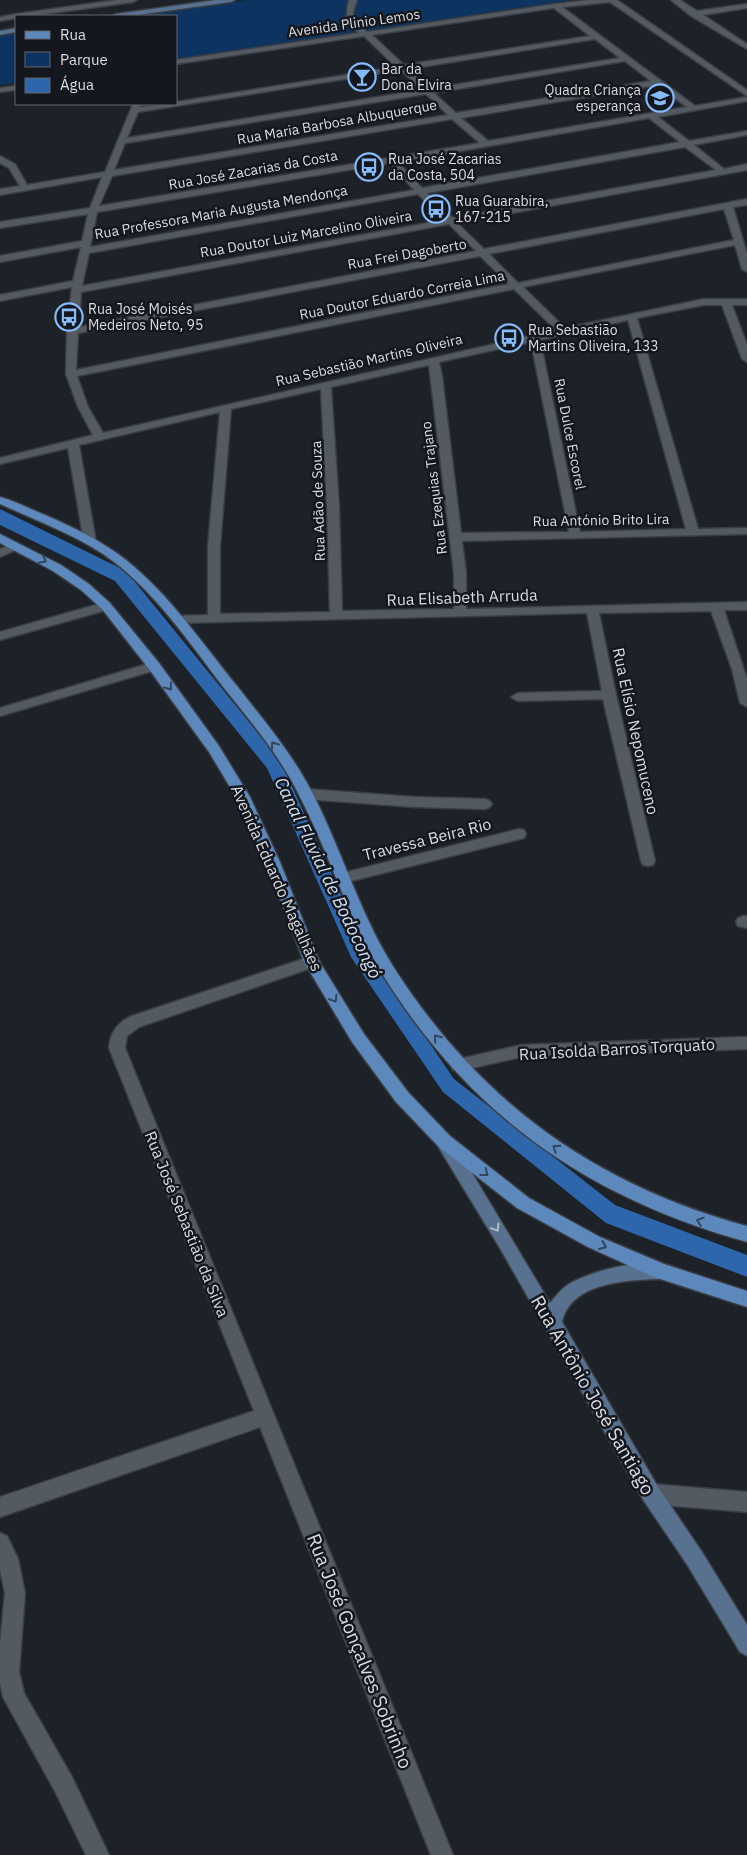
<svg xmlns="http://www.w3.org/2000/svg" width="747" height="1855" font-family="'IBM Plex Sans',sans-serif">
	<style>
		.built { fill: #212a35 }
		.green { fill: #0d3461 }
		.water { fill: #2d66aa }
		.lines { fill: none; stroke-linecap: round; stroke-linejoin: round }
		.street-casing { stroke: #3a3d43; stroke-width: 3 }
		.secondary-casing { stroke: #3a3d43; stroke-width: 3 }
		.primary-casing { stroke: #3a3d43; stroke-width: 3 }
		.street { fill: #545a61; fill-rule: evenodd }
		.secondary { fill: #58718e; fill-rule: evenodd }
		.primary { fill: #5d88bc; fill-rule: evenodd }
		.oneway { stroke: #31455d }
		.oneway2 { stroke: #b3bdc8 }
		.labels { text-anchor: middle; stroke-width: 5; stroke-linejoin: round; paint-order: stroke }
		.far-street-label { font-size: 14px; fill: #dadde1; stroke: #14181e }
		.far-poi-label { font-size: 14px; fill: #dadde1; stroke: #14181e; text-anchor: start }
		.street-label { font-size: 16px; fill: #dadde1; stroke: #14181e }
		.water-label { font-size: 18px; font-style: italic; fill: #d2e0f4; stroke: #14181e }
		.near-street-label { font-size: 19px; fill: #dadde1; stroke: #14181e }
	</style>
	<rect width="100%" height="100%" fill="#1d2228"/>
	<polygon class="built" points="663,90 681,102 657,107 641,93"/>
	<g class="green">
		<polygon points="247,0 573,0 176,60 176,16 142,16"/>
		<polygon points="16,33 16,83 0,85 0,35"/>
	</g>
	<polygon class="water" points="0,509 126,571 280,760 366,950 454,1079 615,1205 747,1255 747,1277 606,1223 443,1092 351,957 267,768 115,581 0,525"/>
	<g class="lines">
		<g class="street-casing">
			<g id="street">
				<polygon points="117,0 137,0 133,2 31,16 16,16 16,18 0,21 0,17 16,14"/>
				<path d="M349,0H357L353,12L354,20L367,32L555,4L589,0H617L747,90V96L610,2L562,7L695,106L747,97V101L658,117L689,141L747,131V135L694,145L724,169L747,164V170L457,223L484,249L747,199V205L733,207L747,254V272L742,269L735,245L523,287L565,328L704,299H747V305H732L747,345V362L742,359L722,305H704L637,318L698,529L747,528V534L462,541L466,573V609L747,602V610H724L747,679V707L740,703L732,669L711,611L599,613L616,695L655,861L653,865L648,866L643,865L641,861L603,699L518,701L511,697L518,693L602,691L587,613L178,623L172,619L174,616L208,615V546L220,412L79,445L96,542L90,546L84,542L68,448L0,464V458L93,435L78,407L66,374L67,331L72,287L0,301V295L73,281L81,247L0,262V256L82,241L88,214L0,228V222L90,208L102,177L0,195V189L20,186L9,168L0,163V156L15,164L27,185L105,172L133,104H141L140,107L176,104V102L396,67L364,36L176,64V60L359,33C346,23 345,15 349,0ZM554,8L590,36L404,65L372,35ZM595,39L620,58L429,89L408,69ZM625,61L651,81L456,113L434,93ZM401,70L421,90L127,138L138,112ZM657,85L687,107L488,141L461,118ZM426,94L448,115L114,170L125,143ZM649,118L680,142L422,188L398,162ZM452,119L480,143L99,206L112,176ZM685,147L716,170L453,218L427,193ZM390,163L414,190L90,247L97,212ZM418,194L444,220L82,286L89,253ZM724,209L734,240L518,283L489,254ZM449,224L476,251L79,327L81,292ZM480,256L509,284L76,370L78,333ZM514,289L556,330L103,433L88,407L77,376ZM628,320L686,529L580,532L540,340ZM531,342L569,532L461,533L442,376L439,362ZM429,365L454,573V609L342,611L339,507L331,387ZM321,389L327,507L330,612L220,614V546L231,409Z"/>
				<polygon points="671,0 680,0 697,11 747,4 747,8 703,15 747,44 747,49 691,16"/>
				<polygon points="16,86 16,90 0,92 0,88"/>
				<polygon points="16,542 22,546 20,548 0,557 0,549"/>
				<polygon points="106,602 112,606 110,609 0,640 0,632"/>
				<polygon points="154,662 159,663 160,666 159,669 0,716 0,708"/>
				<polygon points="306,789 415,797 485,799 490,801 492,804 490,807 485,809 415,807 306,799 301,797 299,794 301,791"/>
				<polygon points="519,829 524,830 526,834 524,838 343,883 338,882 336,878 338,874 343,873"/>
				<polygon points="743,916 747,916 747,928 738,926 736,922 738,918"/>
				<path d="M312,956L317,958L320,962L317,966L139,1027L127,1036L125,1048L453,1855H431L260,1427L0,1517V1497L254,1411L109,1048C110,1032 118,1022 132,1016Z"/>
				<polygon points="747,1037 747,1049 521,1057 459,1071 453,1070 451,1065 453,1060 459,1059 521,1045"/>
				<polygon points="651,1484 747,1492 747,1512 651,1504 644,1501 641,1494 644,1487"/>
				<polygon points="0,1533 7,1536 18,1559 25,1593 19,1672 24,1693 72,1777 109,1855 86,1855 56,1793 3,1697 0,1683 0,1644 5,1593 0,1570"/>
			</g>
		</g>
		<g class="secondary-casing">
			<g id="secondary">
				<polygon points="216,0 235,0 231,2 130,16 112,16 116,14"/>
				<polygon points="16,28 16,32 0,35 0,31"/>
				<path d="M445,1136L451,1138L550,1303C556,1296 561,1289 569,1284C589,1272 644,1257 666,1265L669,1271L666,1277L660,1279C627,1280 571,1282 562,1322L658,1487L702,1552L747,1625V1656L740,1652L688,1566L644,1501L501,1250L439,1148L437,1143L439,1138Z"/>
			</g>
		</g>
		<g class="primary-casing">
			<g id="primary">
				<path d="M0,497C15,501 30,509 45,515C73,527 102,541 126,560C170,595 202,643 237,686C265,722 295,757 315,798C344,856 362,920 398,974C484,1105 597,1185 747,1226V1242C591,1198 476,1120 388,983C350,924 331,857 299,795C280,756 251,722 224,688C188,641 153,588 103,554C71,533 35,520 0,504Z"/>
				<polygon points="0,534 61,565 89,584 110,603 159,663 219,746 250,797 280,862 319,961 364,1034 408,1092 450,1136 529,1198 600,1237 664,1264 747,1291 747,1307 654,1277 588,1247 517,1208 438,1146 396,1102 352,1042 304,962 266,862 236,797 209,752 149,669 102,609 81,590 53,571 0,543"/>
			</g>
		</g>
		<use href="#street" class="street"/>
		<use href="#secondary" class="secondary"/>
		<use href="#primary" class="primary"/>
	</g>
	<defs><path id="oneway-chevron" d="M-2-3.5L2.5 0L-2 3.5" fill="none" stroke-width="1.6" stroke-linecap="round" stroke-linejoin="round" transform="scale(1.25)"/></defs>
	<g class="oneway">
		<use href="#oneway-chevron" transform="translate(43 560) rotate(28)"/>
		<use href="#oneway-chevron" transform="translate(169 687) rotate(54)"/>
		<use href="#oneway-chevron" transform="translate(274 745) rotate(-126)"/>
		<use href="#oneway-chevron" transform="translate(334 999) rotate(59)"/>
		<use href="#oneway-chevron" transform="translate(437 1038) rotate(-129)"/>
		<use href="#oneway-chevron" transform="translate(556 1148) rotate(-146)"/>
		<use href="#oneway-chevron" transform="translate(485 1173) rotate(38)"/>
		<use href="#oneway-chevron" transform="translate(700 1221) rotate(-161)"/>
		<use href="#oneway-chevron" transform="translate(603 1246) rotate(25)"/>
	</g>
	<use class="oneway2" href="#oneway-chevron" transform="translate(496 1228) rotate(59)"/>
	<defs>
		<g id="bar-ring" transform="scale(1.4375)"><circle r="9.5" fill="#14181e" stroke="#87bbfb" stroke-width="1.5"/><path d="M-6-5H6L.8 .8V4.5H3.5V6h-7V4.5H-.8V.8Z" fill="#87bbfb"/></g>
		<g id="school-ring" transform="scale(1.4375)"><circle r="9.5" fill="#14181e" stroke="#87bbfb" stroke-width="1.5"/><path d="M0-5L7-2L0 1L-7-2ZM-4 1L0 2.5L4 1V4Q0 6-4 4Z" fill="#87bbfb"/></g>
		<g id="bus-ring" transform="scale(1.4375)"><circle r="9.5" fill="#14181e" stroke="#87bbfb" stroke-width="1.5"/><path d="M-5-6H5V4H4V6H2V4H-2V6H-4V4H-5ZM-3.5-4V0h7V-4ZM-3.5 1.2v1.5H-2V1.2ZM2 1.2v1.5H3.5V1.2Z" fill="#87bbfb"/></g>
	</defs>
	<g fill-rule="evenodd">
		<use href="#bar-ring" x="362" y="77"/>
		<use href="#school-ring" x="660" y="98"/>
		<use href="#bus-ring" x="369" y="167"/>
		<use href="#bus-ring" x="436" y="209"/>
		<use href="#bus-ring" x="69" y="317"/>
		<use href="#bus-ring" x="509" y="338"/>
	</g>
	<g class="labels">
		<g class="far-street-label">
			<text transform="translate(354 23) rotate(-8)" y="5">Avenida Plinio Lemos</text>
			<text transform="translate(337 122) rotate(-10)" y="5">Rua Maria Barbosa Albuquerque</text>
			<text transform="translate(253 170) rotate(-10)" y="5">Rua José Zacarias da Costa</text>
			<text transform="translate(221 212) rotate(-10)" y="5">Rua Professora Maria Augusta Mendonça</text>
			<text transform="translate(306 234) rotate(-10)" y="5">Rua Doutor Luiz Marcelino Oliveira</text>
			<text transform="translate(407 254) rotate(-10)" y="5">Rua Frei Dagoberto</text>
			<text transform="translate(402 295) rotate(-11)" y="5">Rua Doutor Eduardo Correia Lima</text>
			<text transform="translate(369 360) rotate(-13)" y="5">Rua Sebastião Martins Oliveira</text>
			<text transform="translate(570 434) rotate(79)" y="5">Rua Dulce Escorel</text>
			<text transform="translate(434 488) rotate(-97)" y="5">Rua Ezequias Trajano</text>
			<text transform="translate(318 501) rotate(-92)" y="5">Rua Adão de Souza</text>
			<text transform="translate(601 520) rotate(-1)" y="5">Rua António Brito Lira</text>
		</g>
		<g class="far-poi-label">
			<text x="381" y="74">Bar da<tspan x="381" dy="16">Dona Elvira</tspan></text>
			<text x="641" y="95" text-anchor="end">Quadra Criança<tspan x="641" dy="16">esperança</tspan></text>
			<text x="388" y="164">Rua José Zacarias<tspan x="388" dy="16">da Costa, 504</tspan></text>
			<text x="455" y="206">Rua Guarabira,<tspan x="455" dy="16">167-215</tspan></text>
			<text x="88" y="314">Rua José Moisés<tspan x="88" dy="16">Medeiros Neto, 95</tspan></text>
			<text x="528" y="335">Rua Sebastião<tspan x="528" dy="16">Martins Oliveira, 133</tspan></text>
		</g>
		<g class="street-label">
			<text transform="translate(462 597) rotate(-2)" y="6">Rua Elisabeth Arruda</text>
			<text transform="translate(636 731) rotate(78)" y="6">Rua Elísio Nepomuceno</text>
			<text transform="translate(427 839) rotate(-14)" y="6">Travessa Beira Rio</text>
			<text transform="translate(277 878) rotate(66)" y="6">Avenida Eduardo Magalhães</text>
			<text transform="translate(617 1049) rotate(-3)" y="6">Rua Isolda Barros Torquato</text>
			<text transform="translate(187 1224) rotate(68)" y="6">Rua José Sebastião da Silva</text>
		</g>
		<g class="water-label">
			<text transform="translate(328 878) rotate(64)" y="6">Canal Fluvial de Bodocongó</text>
		</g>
		<g class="near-street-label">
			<text transform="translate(593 1395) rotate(60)" y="7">Rua Antônio José Santiago</text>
			<text transform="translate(360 1651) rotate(68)" y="7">Rua José Gonçalves Sobrinho</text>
		</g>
	</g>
	<rect x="15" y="15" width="162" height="90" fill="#14181e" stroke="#63676c"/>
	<rect x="25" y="31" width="25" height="8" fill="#5d88bc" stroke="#63676c"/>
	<text x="60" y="40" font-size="15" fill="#dadde1">Rua</text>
	<rect x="25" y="52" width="25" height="15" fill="#0d3461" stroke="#63676c"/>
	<text x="60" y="65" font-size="15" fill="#dadde1">Parque</text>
	<rect x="25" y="78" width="25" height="15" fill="#2d66aa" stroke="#63676c"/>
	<text x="60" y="90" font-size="15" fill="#dadde1">Água</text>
</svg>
